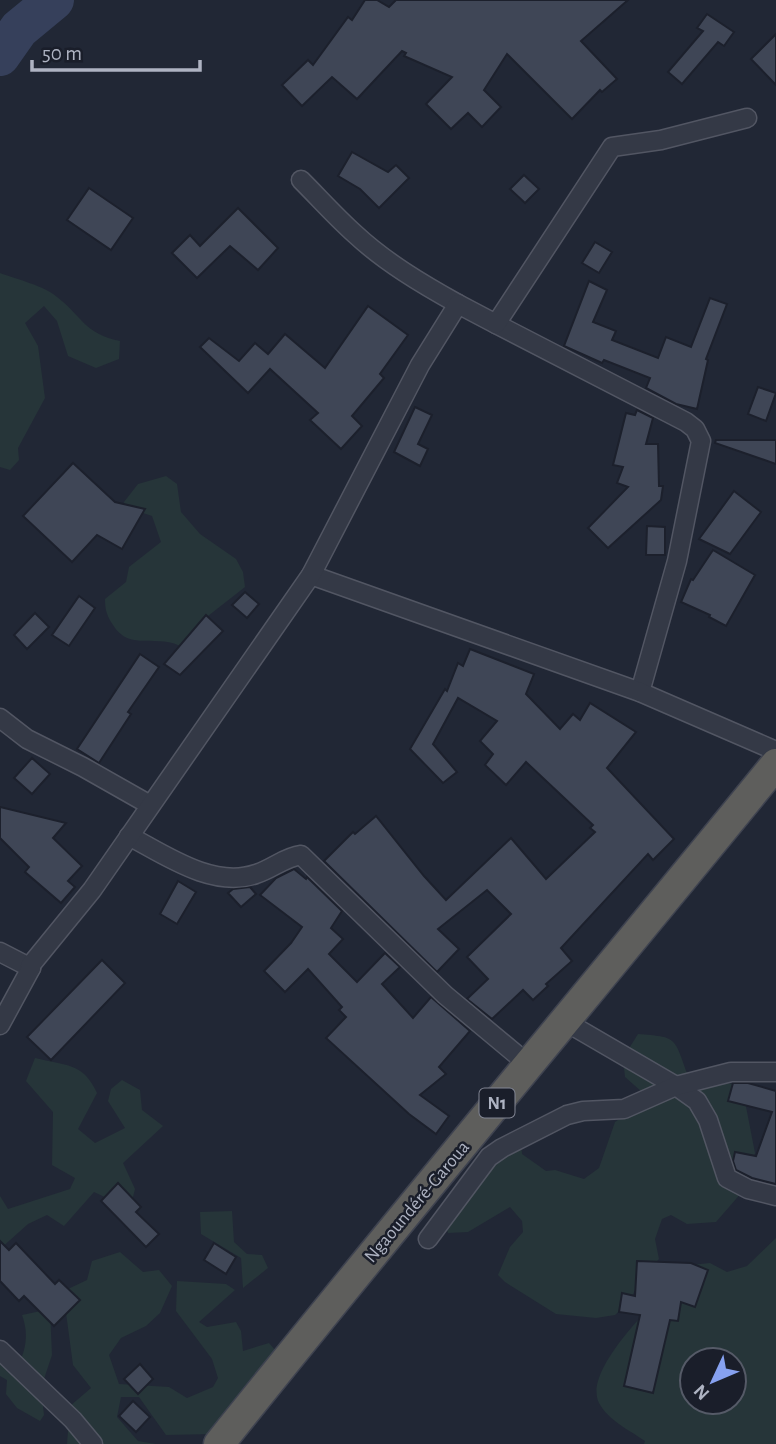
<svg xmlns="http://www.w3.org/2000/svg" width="776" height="1444" font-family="'Alegreya Sans',sans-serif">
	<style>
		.green { fill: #263539; fill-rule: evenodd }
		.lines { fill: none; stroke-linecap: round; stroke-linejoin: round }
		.river { stroke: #36405b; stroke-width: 40 }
		.building { fill: #3f4656; stroke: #1c202c; stroke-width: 2 }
		.minor-casing { stroke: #525663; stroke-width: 21 }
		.trunk-casing { stroke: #3f4350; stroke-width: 33 }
		.minor { stroke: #343946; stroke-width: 18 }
		.trunk { stroke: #5e5e5c; stroke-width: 30 }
		.labels { text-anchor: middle; stroke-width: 5; stroke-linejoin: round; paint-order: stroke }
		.shield { fill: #1a1e2a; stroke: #828694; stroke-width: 2 }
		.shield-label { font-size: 18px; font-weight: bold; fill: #aeb3c2 }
		.street-label { font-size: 19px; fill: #aeb3c2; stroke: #1a1e2a }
	</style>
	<rect width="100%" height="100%" fill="#212735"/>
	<g class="green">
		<path d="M0,273C16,279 45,286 57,297C83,317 83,333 120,341L119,359L96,368L68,356L57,321L44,306L25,323L38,346L45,398L18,448L19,460L10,470L0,467Z"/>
		<path d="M166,476L177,484L181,512L200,534L236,559L243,572L245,587L199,623L184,648C158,632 130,653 113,625C107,616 105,610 105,599L126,582L129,567L161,542L152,516L125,507L124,502L138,484Z"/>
		<path d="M638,1034C677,1037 674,1037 687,1073L705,1082L735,1084L743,1091L755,1153L743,1191L716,1222L687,1224L671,1215L662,1219L655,1239L659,1259L639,1281L630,1301L615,1315L596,1318L556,1314L505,1282L498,1275L510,1247L523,1232L522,1221L510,1207L468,1232L448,1233L445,1224L483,1169L521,1140L522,1154L546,1171L555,1170L584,1179L599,1168L615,1122L650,1099L625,1077L623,1058Z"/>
		<path d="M35,1058C66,1066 83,1062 97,1093L78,1129L95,1143L125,1128L108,1101L111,1089L122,1080L140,1090L142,1110L163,1126L123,1163L135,1189L130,1209L94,1192L64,1226L47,1215L28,1224L0,1249V1196L8,1209L70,1189L75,1178L52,1165L53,1112L26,1081Z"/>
		<polygon points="232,1211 234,1242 247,1254 262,1255 268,1268 243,1288 241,1258 201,1234 200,1212"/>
		<path d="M776,1238V1444H644L645,1441C629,1430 608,1420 599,1403C581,1367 668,1290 691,1265L710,1263L727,1272L747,1266ZM692,1360H734V1402H692Z"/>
		<polygon points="120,1252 143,1272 159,1270 172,1286 160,1313 146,1326 121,1338 109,1355 119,1384 169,1387 187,1398 213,1387 218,1378 212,1359 176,1311 177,1281 226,1284 235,1290 199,1322 207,1327 236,1322 241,1331 243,1351 269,1343 276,1351 214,1434 166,1435 139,1397 121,1397 117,1417 138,1441 156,1444 67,1444 70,1406 91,1388 73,1365 64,1298 68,1289 87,1280 92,1261"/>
		<path d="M50,1309L52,1355L41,1388L44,1415L40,1421L17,1408L6,1394L7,1380L0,1376V1359L13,1374C25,1355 30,1337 22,1315Z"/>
	</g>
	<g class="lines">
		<polyline class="river" points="0,56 19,29 54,0"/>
	</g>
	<g class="building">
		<polygon points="365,0 377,0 389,7 396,0 628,0 581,41 617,79 602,92 600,90 572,119 507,54 484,90 501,107 482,127 468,113 451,129 426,104 452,77 404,56 406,53 402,51 357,99 332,77 302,106 282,85 308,60 313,65 348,17 352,20"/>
		<polygon points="707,14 734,32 724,46 718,42 682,84 668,72 703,31 697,28"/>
		<polygon points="776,34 776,85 751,59"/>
		<polygon points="352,152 388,172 396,165 409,178 379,208 360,189 338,176"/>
		<polygon points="524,175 539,189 525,203 510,189"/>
		<polygon points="89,188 133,218 111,250 67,220"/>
		<polygon points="238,208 278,248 258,270 230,246 197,278 172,253 190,235 200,246"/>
		<polygon points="595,242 612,252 599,273 582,263"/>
		<polygon points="589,281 607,290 593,322 616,331 612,340 658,358 666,337 691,347 710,298 727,304 706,359 708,360 697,409 676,404 646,388 650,378 604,360 602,363 564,346"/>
		<polygon points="368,306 408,335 380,374 384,378 352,416 362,426 341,449 310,420 318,413 270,369 248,393 200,347 209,338 239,361 255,343 268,354 285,334 325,368"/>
		<polygon points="758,387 776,393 766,421 748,414"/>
		<polygon points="415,407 432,415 418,444 428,449 420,466 394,452"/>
		<polygon points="637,410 653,418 646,444 658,444 659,486 663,486 661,500 608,548 588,528 628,487 617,483 623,467 613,465 626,413 635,415"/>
		<polygon points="716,440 776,440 776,464 715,443"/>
		<polygon points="73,463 115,502 145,509 122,549 97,535 72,562 23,516"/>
		<polygon points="734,491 761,512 730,554 699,539"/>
		<polygon points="647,526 665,527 665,555 646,555"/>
		<polygon points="713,550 755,575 726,626 709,617 710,615 681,602 691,579 693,580"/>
		<polygon points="245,592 259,604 247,618 232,605"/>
		<polygon points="79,596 95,608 69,646 52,635"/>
		<polygon points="35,613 49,627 27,649 14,635"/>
		<polygon points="206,615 223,631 180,675 164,664"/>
		<polygon points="470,649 534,674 526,694 560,729 573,714 580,720 590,703 636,732 607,768 674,839 653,860 648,854 561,948 572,961 546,984 548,986 533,1000 523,990 492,1019 467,999 488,979 467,957 511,914 487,890 438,929 459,949 437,972 324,861 353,832 355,834 376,816 424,876 446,900 511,838 546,879 595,832 590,828 593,825 526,762 506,785 485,765 493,754 480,741 497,721 458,698 433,744 457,772 443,783 410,749 445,689 447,691 458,663 463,666"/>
		<polygon points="140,654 159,667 128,712 131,714 99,763 77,749"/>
		<polygon points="32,758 50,774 32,794 14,778"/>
		<polygon points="0,807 66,823 53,838 82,866 68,881 75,887 61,903 25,872 29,867 0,838"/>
		<polygon points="294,869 306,879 307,877 342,911 331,928 343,939 329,954 357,982 385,953 400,967 382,984 413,1018 431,997 470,1031 439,1067 446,1074 420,1095 449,1116 436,1134 409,1114 326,1038 346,1017 339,1010 342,1007 308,969 285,992 264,971 291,943 302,927 260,895 276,878"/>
		<polygon points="178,881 196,892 177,924 160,914"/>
		<polygon points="250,887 256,894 241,907 228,893 233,889"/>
		<polygon points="102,960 125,983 51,1060 27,1037"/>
		<polygon points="733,1083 748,1083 776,1091 776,1184 752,1178 736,1170 733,1161 735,1152 756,1156 772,1112 728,1101"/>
		<polygon points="118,1183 141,1207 136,1212 159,1234 146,1247 101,1201"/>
		<polygon points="0,1241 9,1250 16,1243 55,1284 59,1280 80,1300 54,1326 24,1296 19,1301 0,1281"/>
		<polygon points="214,1243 236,1257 226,1274 204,1260"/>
		<polygon points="637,1261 691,1263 708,1270 695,1307 681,1302 678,1321 670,1320 653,1393 624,1386 640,1315 619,1312 622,1293 635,1296"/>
		<polygon points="140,1364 153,1379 138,1394 124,1379"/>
		<polygon points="133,1401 150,1417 136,1432 119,1416"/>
	</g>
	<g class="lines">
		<g class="minor-casing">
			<g id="minor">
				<path d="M301,180C319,198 336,217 355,234C385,262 422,284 458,304"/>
				<polyline points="496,324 686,422 695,429 701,441 677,561 640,692"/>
				<polyline points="311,575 640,692 776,751"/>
				<polyline points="0,718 27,739 83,767 150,805"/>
				<path d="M129,836C165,855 213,889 256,874C272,869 285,857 301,855L445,995L529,1065"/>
				<polyline points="0,952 31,968"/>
				<polyline points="566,1022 676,1086 697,1101 708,1120 727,1178 748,1189 776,1196"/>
				<polyline points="0,1025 31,968 30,966 92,890 311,575 420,365 458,304 496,324 612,147 661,140 747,118"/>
				<polyline points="428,1239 489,1157 502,1148 567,1115 583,1111 624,1109 676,1086 731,1072 776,1072"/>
				<polyline points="0,1350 73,1420 93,1444"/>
			</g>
		</g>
		<g class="trunk-casing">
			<path id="trunk" d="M219,1444C402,1215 591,991 776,764"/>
		</g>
		<use href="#minor" class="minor"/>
		<use href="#trunk" class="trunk"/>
	</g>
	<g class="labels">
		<rect class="shield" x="479.5" y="1088.5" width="35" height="29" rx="5"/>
		<g class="shield-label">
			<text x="497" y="1109">N1</text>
		</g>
		<g class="street-label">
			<text transform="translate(416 1201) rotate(-50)" y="7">Ngaoundéré-Garoua</text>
		</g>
	</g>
	<g transform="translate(713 1381) rotate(226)"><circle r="33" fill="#1a1e2a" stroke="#555a67" stroke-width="2"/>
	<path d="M0-5L12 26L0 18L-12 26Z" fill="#86a1f0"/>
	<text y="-10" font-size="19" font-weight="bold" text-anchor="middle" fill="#aeb3c2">N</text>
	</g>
	<path d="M32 60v10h168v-10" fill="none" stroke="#aeb3c2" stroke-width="3.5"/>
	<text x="42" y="60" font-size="21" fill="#aeb3c2" stroke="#1a1e2a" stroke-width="5" paint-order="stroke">50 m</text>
</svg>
